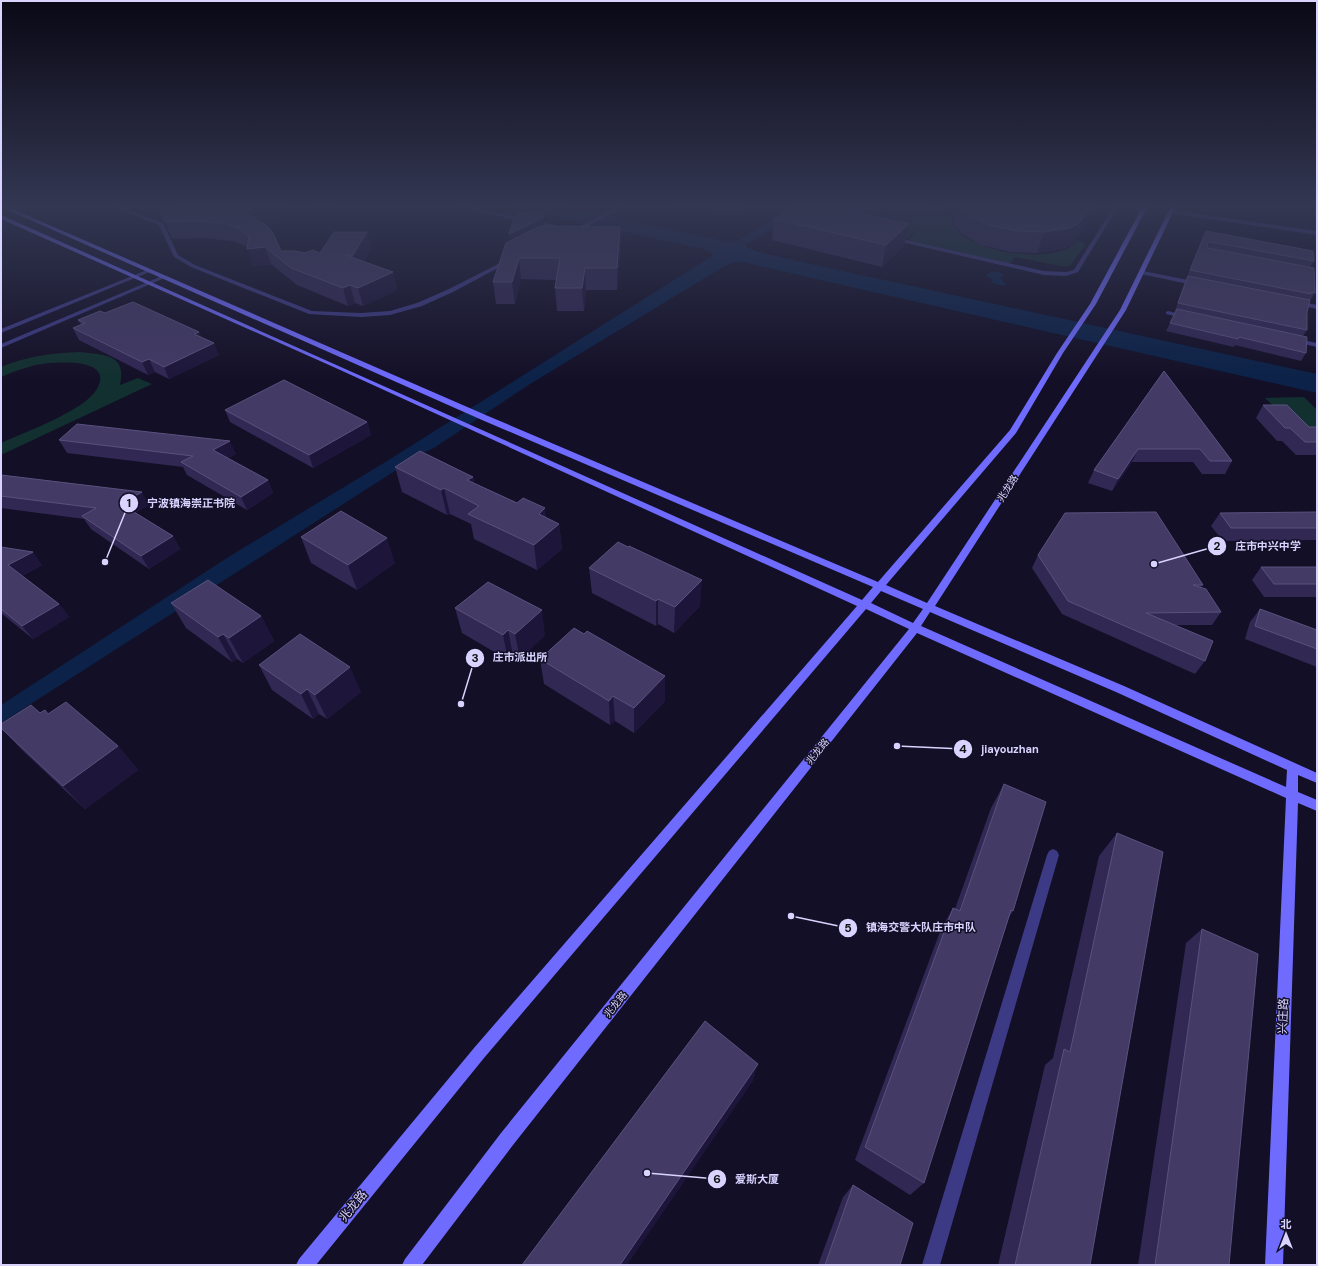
<svg xmlns="http://www.w3.org/2000/svg" width="1318" height="1266" font-family="'DM Sans','Noto Sans SC',sans-serif">
	<style>
		.green { fill: #12302f }
		.water { fill: #0c2248 }
		.lines { fill: none; stroke-linecap: round; stroke-linejoin: round }
		.lane { fill: #3d3a85; fill-rule: evenodd }
		.street { fill: #3d3a85; fill-rule: evenodd }
		.secondary { fill: #6f6bff; fill-rule: evenodd }
		.wall { fill: #312854 }
		.shaded-wall { fill: #1d163a }
		.building { fill: #433a66; stroke: #5a527e }
		.labels { text-anchor: middle; stroke-width: 3; stroke-linejoin: round; paint-order: stroke }
		.street-label { font-size: 10px; fill: #d9d4ff; stroke: #130f26 }
		.near-street-label { font-size: 12px; fill: #d9d4ff; stroke: #130f26 }
		.leader { fill: none; stroke: #d9d4ff; stroke-width: 1.5 }
		.callout-dot { fill: #d9d4ff; stroke: #130f26; stroke-width: 1.5 }
		.mark-label { font-size: 12px; text-anchor: middle; font-weight: bold; fill: #111 }
		.callout-label { font-size: 11px; text-anchor: middle; font-weight: bold; fill: #d9d4ff; stroke: #130f26; stroke-width: 3; stroke-linejoin: round; paint-order: stroke }
	</style>
	<rect width="100%" height="100%" fill="#130f26"/>
	<g class="green">
		<path d="M903,204H914L944,210L942,213L955,216L952,220C958,253 1059,267 1077,241L1086,244L1070,266H1061L1015,257L1010,264L908,241L926,221L906,240L880,234L899,215L877,233L860,211L887,217Z"/>
		<path d="M80,352C105,355 127,354 120,385L138,378L152,384L1,455V443C25,432 84,411 97,389C116,356 51,362 36,365C24,368 12,372 1,377V367C26,356 53,353 80,352Z"/>
		<polygon points="1304,397 1317,410 1317,434 1303,435 1265,398"/>
	</g>
	<g class="water">
		<polygon points="498,204 551,204 728,242 738,241 798,204 778,225 746,244 746,247 755,251 806,263 1317,374 1317,393 742,262 734,262 723,267 530,384 434,448 423,453 1,723 1,705 230,556 387,461 712,256 713,254 704,249"/>
		<polygon points="992,272 999,272 1004,275 1000,278 1006,285 999,285 991,282 993,280 987,276 986,274"/>
	</g>
	<g class="lines">
		<g class="lane">
			<polygon points="106,204 113,204 163,223 178,255 195,265 312,311 361,313 390,311 417,303 449,289 508,259 513,260 453,292 422,306 390,315 361,317 309,314 191,267 174,257 159,225"/>
			<path d="M304,204L322,205L340,204C330,211 314,210 304,204Z"/>
			<polygon points="446,204 455,204 569,228 577,228 621,204 628,204 578,232 569,232"/>
			<polygon points="1115,204 1147,210 1144,212 1118,207 1078,272 1066,276 1044,275 889,239 892,237 1044,271 1066,272 1074,270"/>
			<polygon points="1143,271 1198,282 1201,284 1198,286 1141,274 1141,272"/>
			<polygon points="1296,301 1317,305 1317,309 1294,304 1294,302"/>
			<polygon points="1168,311 1189,316 1190,317 1187,319 1166,314 1166,312"/>
			<polygon points="1293,338 1317,343 1317,347 1291,341 1291,339"/>
			<polygon points="1053,849 1057,851 1059,855 940,1265 922,1265 1047,855 1049,851"/>
		</g>
		<g class="street">
			<polygon points="1171,210 1317,231 1317,235 1169,213 1169,211"/>
			<polygon points="147,270 152,271 1,333 1,329"/>
			<polygon points="162,276 167,277 1,348 1,344"/>
		</g>
		<path class="secondary" d="M1,204L488,416L878,582L1010,430L1057,353L1090,304L1144,204H1149L1096,304L1063,353L1016,433L886,585L927,603L1120,310L1172,204H1177L1126,310L935,606L1124,686L1317,773V783L1298,775V792L1317,800V811L1298,803L1283,1265H1265L1286,798L917,633L513,1145L422,1265H402L405,1259L501,1133L909,629L866,609L484,1058L316,1265H296L299,1259L474,1048L857,606L338,369L1,219V215L862,600L873,587L482,420L1,207ZM881,591L923,609L913,623L871,603ZM930,612L1116,692L1287,770L1286,787L921,626Z"/>
	</g>
	<g class="wall">
		<polygon points="213,204 291,204 277,222 275,215 261,222 281,251 305,253 320,253 367,232 371,248 364,262 393,272 397,290 363,306 355,303 348,306 297,285 271,264 253,266 247,247 245,246 233,241 204,238 172,239 160,211"/>
		<polygon points="672,204 744,204 743,213 672,210"/>
		<polygon points="848,204 900,204 884,218 909,224 904,245 882,267 772,240 774,219 839,209 846,210 847,205"/>
		<polygon points="934,204 1095,204 1089,222 1072,244 1062,249 1037,253 1011,252 981,245 962,234 954,225 953,208"/>
		<polygon points="1312,204 1317,204 1317,217 1314,216"/>
		<polygon points="543,213 545,226 620,227 621,248 617,290 586,290 584,311 557,311 555,288 556,280 521,279 515,304 496,304 493,282 510,241 509,234"/>
		<polygon points="1206,231 1314,261 1310,267 1315,293 1310,301 1307,312 1307,330 1303,336 1306,353 1301,361 1235,345 1234,347 1166,331 1176,311 1175,311 1184,284"/>
		<polygon points="78,320 199,332 201,337 219,355 169,379 155,372 148,375 79,340 73,328 81,325"/>
		<polygon points="1164,371 1232,461 1225,474 1202,474 1193,462 1132,462 1112,491 1088,483 1094,470"/>
		<polygon points="1263,405 1309,427 1317,427 1317,455 1296,455 1282,441 1277,441 1256,418"/>
		<polygon points="225,410 367,422 371,435 313,468 230,422"/>
		<polygon points="59,440 236,454 228,458 268,480 273,493 247,510 187,475 183,467 67,453"/>
		<polygon points="395,467 473,477 474,483 517,503 559,524 562,549 537,570 474,539 471,524 450,514 447,515 402,492"/>
		<polygon points="1,475 149,505 135,513 173,536 180,549 149,569 91,529 84,519 1,508"/>
		<polygon points="1317,512 1317,540 1223,541 1211,526 1220,513"/>
		<polygon points="301,537 395,563 357,590 311,563"/>
		<polygon points="1,547 42,565 22,576 59,604 69,617 33,639 1,613"/>
		<polygon points="1038,555 1203,585 1201,587 1221,612 1212,625 1176,625 1205,661 1195,674 1062,614 1032,568"/>
		<polygon points="1261,567 1317,567 1317,597 1264,597 1252,580"/>
		<polygon points="589,568 700,606 674,633 658,624 656,626 592,593"/>
		<polygon points="171,603 261,616 274,641 243,663 237,659 232,662 186,628"/>
		<polygon points="455,608 545,635 520,659 513,655 508,660 462,633"/>
		<polygon points="1260,609 1317,630 1317,667 1245,639 1250,622"/>
		<polygon points="540,659 665,701 634,733 615,721 610,725 544,684"/>
		<polygon points="259,665 361,692 327,719 319,714 313,719 272,690"/>
		<polygon points="40,713 48,714 118,746 138,770 85,809 22,750 1,728"/>
		<polygon points="1004,784 1013,911 1009,917 924,1183 910,1195 855,1160 941,929 953,908 955,909 991,808"/>
		<polygon points="1117,833 1090,1265 998,1265 1045,1065 1053,1058 1099,856"/>
		<polygon points="1202,929 1229,1265 1138,1265 1186,943"/>
		<polygon points="853,1185 900,1265 818,1265 843,1197"/>
	</g>
	<g class="shaded-wall">
		<polygon points="260,204 291,204 277,222 275,215 250,229 244,212"/>
		<polygon points="881,204 900,204 869,231 873,210"/>
		<polygon points="1094,204 1095,204 1089,222 1072,244 1062,249 1037,253 1044,232"/>
		<polygon points="543,213 545,234 512,255 509,234"/>
		<polygon points="909,224 904,245 882,267 886,245"/>
		<polygon points="620,227 621,248 617,290 617,268"/>
		<polygon points="367,232 371,248 358,272 353,255"/>
		<polygon points="1211,242 1207,250 1204,251 1208,243"/>
		<polygon points="265,247 271,264 253,266 247,249"/>
		<polygon points="519,258 521,279 515,304 512,282"/>
		<polygon points="1,260 4,266 1,269"/>
		<polygon points="585,268 586,290 584,311 582,288"/>
		<polygon points="393,272 397,290 363,306 358,288"/>
		<polygon points="350,285 355,303 348,306 343,288"/>
		<polygon points="199,332 204,344 194,334"/>
		<polygon points="214,343 219,355 169,379 164,367"/>
		<polygon points="149,359 155,372 148,375 142,362"/>
		<polygon points="367,422 371,435 313,468 309,455"/>
		<polygon points="230,441 236,454 219,463 213,450"/>
		<polygon points="1138,449 1132,462 1112,491 1118,479"/>
		<polygon points="473,477 478,502 467,480"/>
		<polygon points="268,480 273,493 247,510 241,497"/>
		<polygon points="444,488 450,514 447,515 441,490"/>
		<polygon points="142,492 149,505 129,517 121,504"/>
		<polygon points="545,508 548,533 559,524 562,549 537,570 534,545 539,514"/>
		<polygon points="173,536 180,549 149,569 141,556"/>
		<polygon points="387,538 395,563 357,590 348,565"/>
		<polygon points="33,552 42,565 18,578 8,565"/>
		<polygon points="702,580 700,606 674,633 675,607"/>
		<polygon points="658,599 658,624 656,626 656,601"/>
		<polygon points="59,604 69,617 33,639 22,626"/>
		<polygon points="542,610 545,635 520,659 515,634"/>
		<polygon points="261,616 274,641 243,663 229,638"/>
		<polygon points="508,630 513,655 508,660 503,635"/>
		<polygon points="223,634 237,659 232,662 218,637"/>
		<polygon points="350,667 361,692 327,719 315,695"/>
		<polygon points="665,676 665,701 634,733 634,708"/>
		<polygon points="307,689 319,714 313,719 301,694"/>
		<polygon points="613,696 615,721 610,725 609,701"/>
		<polygon points="118,746 138,770 85,809 63,786"/>
		<polygon points="758,1064 753,1081 627,1265 620,1265"/>
	</g>
	<g class="building">
		<polygon points="213,204 260,204 244,212 266,225 272,231 281,251 295,251 305,253 313,250 320,253 334,232 367,232 353,255 345,255 393,272 358,288 350,285 343,288 291,268 265,247 247,249 249,237 240,229 227,224 197,221 165,222 160,211"/>
		<polygon points="796,204 827,204 836,206 839,209 909,224 886,245 774,219"/>
		<polygon points="848,204 881,204 873,210 847,205"/>
		<polygon points="959,204 1094,204 1079,223 1070,228 1044,232 1017,231 987,224 967,214"/>
		<polygon points="516,213 543,213 542,218 509,234"/>
		<polygon points="540,226 620,227 617,268 585,268 582,288 555,288 560,258 519,258 512,282 493,282 506,243"/>
		<polygon points="1206,231 1313,251 1314,261 1211,242 1208,243 1207,247 1208,248 1314,268 1315,293 1311,292 1311,294 1190,270"/>
		<polygon points="1188,276 1310,300 1307,312 1307,330 1178,303"/>
		<polygon points="133,302 199,332 194,334 214,343 164,367 149,359 142,362 73,328 85,323 78,320 100,311 105,313"/>
		<polygon points="1177,309 1307,337 1306,353 1239,337 1238,339 1170,323"/>
		<polygon points="1164,371 1232,461 1210,461 1200,449 1138,449 1118,479 1094,470"/>
		<polygon points="284,380 367,422 309,455 225,410"/>
		<polygon points="1263,405 1287,405 1309,427 1317,427 1317,442 1305,442 1290,428 1285,428"/>
		<polygon points="77,424 230,441 213,450 268,480 241,497 181,462 193,456 59,440"/>
		<polygon points="420,451 473,477 467,480 517,503 523,498 545,508 539,514 559,524 534,545 468,514 479,506 444,488 441,490 395,467"/>
		<polygon points="1,475 142,492 121,504 173,536 141,556 82,516 96,508 1,496"/>
		<polygon points="341,511 387,538 348,565 301,537"/>
		<polygon points="1156,512 1203,585 1193,585 1206,589 1221,612 1146,613 1213,641 1205,661 1068,601 1038,555 1065,513"/>
		<polygon points="1317,512 1317,528 1231,528 1220,513"/>
		<polygon points="618,542 628,547 629,546 702,580 675,607 658,599 656,601 589,568"/>
		<polygon points="1,547 33,552 8,565 59,604 22,626 1,609"/>
		<polygon points="1261,567 1317,567 1317,584 1274,584"/>
		<polygon points="208,580 261,616 229,638 223,634 218,637 171,603"/>
		<polygon points="488,582 542,610 515,634 508,630 503,635 455,608"/>
		<polygon points="1260,609 1317,630 1317,649 1255,626"/>
		<polygon points="574,628 584,634 587,631 665,676 634,708 613,696 609,701 540,659"/>
		<polygon points="300,634 350,667 315,695 307,689 301,694 259,665"/>
		<polygon points="66,702 118,746 63,786 1,728 1,724 31,705 40,713 45,710 48,714"/>
		<polygon points="1004,784 1046,802 1013,911 1011,910 924,1183 865,1147 953,908 960,911"/>
		<polygon points="1117,833 1163,852 1090,1265 1015,1265 1064,1049 1070,1052"/>
		<polygon points="1202,929 1258,954 1229,1265 1155,1265"/>
		<polygon points="705,1021 758,1064 620,1265 522,1265"/>
		<polygon points="853,1185 913,1223 900,1265 825,1265"/>
	</g>
	<linearGradient id="sky" x2="0" y2="1"><stop stop-color="#0a0815"/><stop offset="0.54" stop-color="#333752"/><stop offset="1" stop-color="#333752" stop-opacity="0"/></linearGradient>
	<rect width="1318" height="381" fill="url(#sky)"/>
	<g class="labels">
		<g class="street-label">
			<text transform="translate(1007 488) rotate(-57)" y="4">兆龙路</text>
			<text transform="translate(817 751) rotate(-51)" y="4">兆龙路</text>
			<text transform="translate(615 1004) rotate(-51)" y="4">兆龙路</text>
		</g>
		<g class="near-street-label">
			<text transform="translate(1283 1016) rotate(-88)" y="4">兴庄路</text>
			<text transform="translate(353 1206) rotate(-51)" y="4">兆龙路</text>
		</g>
	</g>
	<path class="leader" d="M105 562L129 503M1154 564L1217 546M461 704L475 658M897 746L963 749M791 916L848 928M647 1173L717 1179"/>
	<g class="callout-dot">
		<circle cx="105" cy="562" r="4"/>
		<circle cx="1154" cy="564" r="4"/>
		<circle cx="461" cy="704" r="4"/>
		<circle cx="897" cy="746" r="4"/>
		<circle cx="791" cy="916" r="4"/>
		<circle cx="647" cy="1173" r="4"/>
		<circle cx="129" cy="503" r="10"/>
		<circle cx="1217" cy="546" r="10"/>
		<circle cx="475" cy="658" r="10"/>
		<circle cx="963" cy="749" r="10"/>
		<circle cx="848" cy="928" r="10"/>
		<circle cx="717" cy="1179" r="10"/>
	</g>
	<g class="mark-label">
		<text x="129" y="507">1</text>
		<text x="1217" y="550">2</text>
		<text x="475" y="662">3</text>
		<text x="963" y="753">4</text>
		<text x="848" y="932">5</text>
		<text x="717" y="1183">6</text>
	</g>
	<g class="callout-label">
		<text x="191" y="507">宁波镇海崇正书院</text>
		<text x="1268" y="550">庄市中兴中学</text>
		<text x="520" y="661">庄市派出所</text>
		<text x="1010" y="753">jiayouzhan</text>
		<text x="921" y="931">镇海交警大队庄市中队</text>
		<text x="757" y="1183">爱斯大厦</text>
	</g>
	<rect width="1318" height="1266" fill="none" stroke="#d9d4ff" stroke-width="4"/>
	<g transform="translate(1286 1234)" stroke="#130f26" stroke-width="3" paint-order="stroke">
	<path d="M0-3L7 15L0 10L-7 15Z" fill="#d9d4ff"/>
	<text y="-6" font-size="11" font-weight="bold" text-anchor="middle" fill="#d9d4ff">北</text>
	</g>
</svg>
